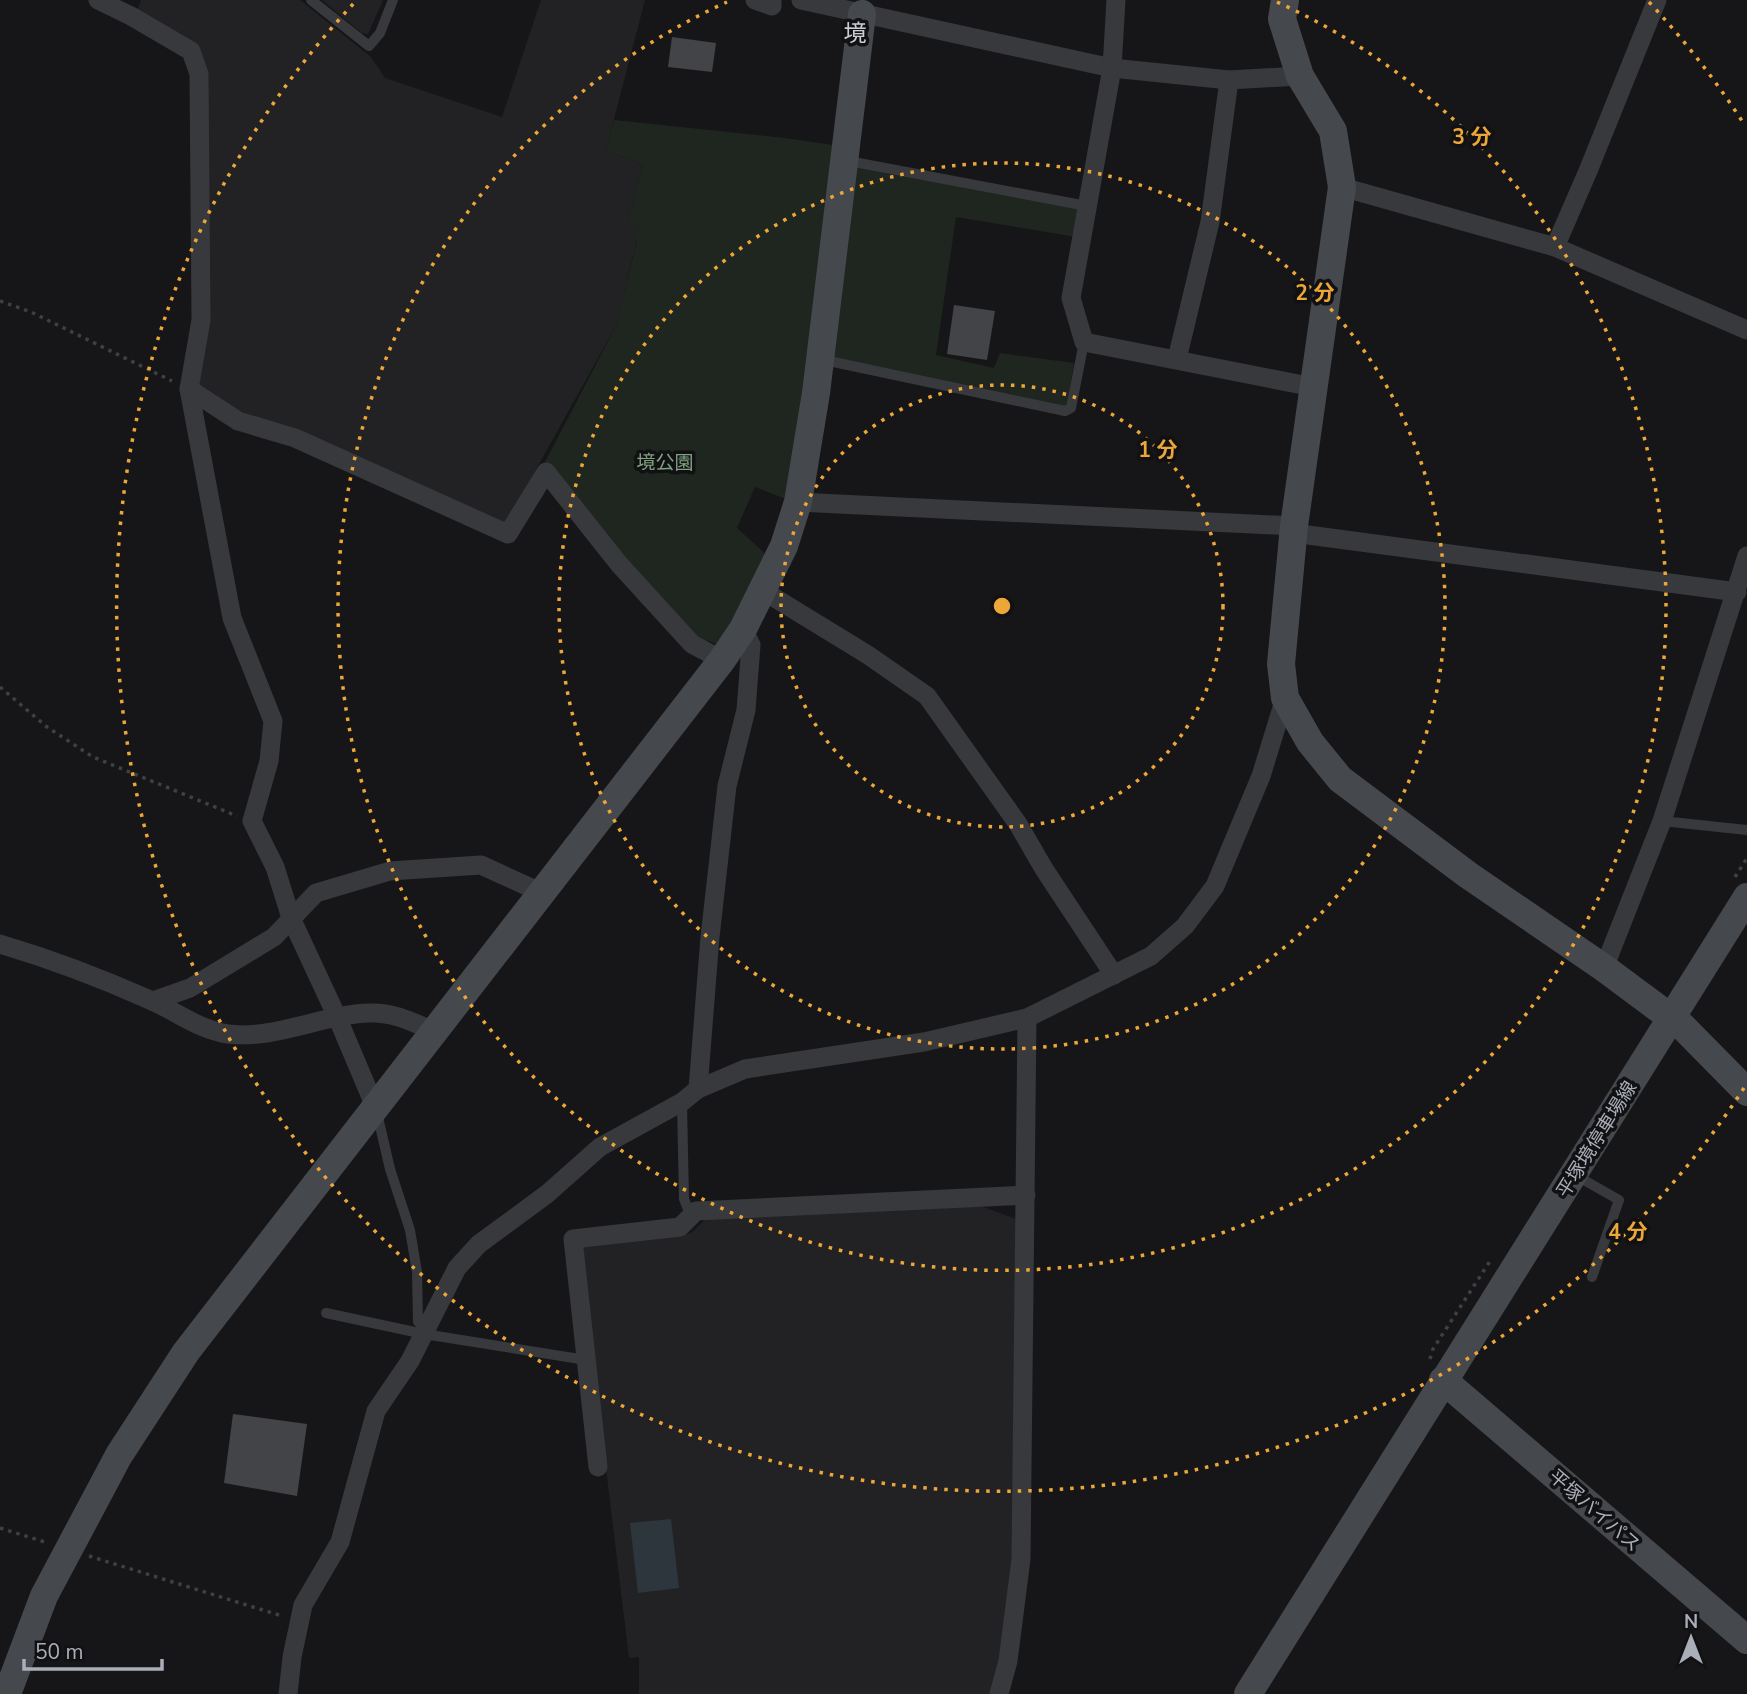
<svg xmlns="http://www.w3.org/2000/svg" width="1747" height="1694" font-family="'Nunito Sans','Noto Sans JP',sans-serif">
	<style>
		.built { fill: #222225 }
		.green { fill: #1e261f }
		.water { fill: #2d363c }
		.building { fill: #434448 }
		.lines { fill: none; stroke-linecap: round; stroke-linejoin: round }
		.path { stroke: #3d4044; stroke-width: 3.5; stroke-dasharray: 3.5 5; stroke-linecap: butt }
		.lane { stroke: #37393d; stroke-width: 10 }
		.street { stroke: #37393d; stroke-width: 19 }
		.secondary { stroke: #45484d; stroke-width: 28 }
		.ring { fill: none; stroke: #eda739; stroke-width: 3.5; stroke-dasharray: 3.5 7 }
		.labels { text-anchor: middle; stroke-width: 7; stroke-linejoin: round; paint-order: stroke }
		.park-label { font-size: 19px; fill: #80a280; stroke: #111113 }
		.street-label { font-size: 19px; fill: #a9aeb8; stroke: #111113 }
		.quarter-label { font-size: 23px; fill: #cacdd4; stroke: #111113 }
		.centre { fill: #eda739; stroke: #111113; stroke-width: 3.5 }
		.ring-label { font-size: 21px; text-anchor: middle; font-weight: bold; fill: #eda739; stroke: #111113; stroke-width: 7; stroke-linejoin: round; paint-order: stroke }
	</style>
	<rect width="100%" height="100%" fill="#161618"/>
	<g class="built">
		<polygon points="141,0 300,0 371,57 385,78 502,117 541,0 645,0 606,150 643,165 628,218 637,240 616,326 505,525 242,414 199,385 205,67 137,11"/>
		<polygon points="322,0 383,0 368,34 362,33"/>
		<polygon points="981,1206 1016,1219 1017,1528 1005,1646 993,1694 639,1694 639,1657 629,1658 579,1246 682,1235 691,1233 707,1218"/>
	</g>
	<g class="green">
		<polygon points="614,120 785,138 833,145 791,501 755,487 737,528 770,558 722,646 693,635 609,540 545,462 616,326 637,241 628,218 643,165 606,150"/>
		<polygon points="851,167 1083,209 1076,237 956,217 936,355 994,368 1000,353 1074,363 1067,405 1062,407 830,358"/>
	</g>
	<polygon class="water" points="671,1519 679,1588 638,1593 630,1523"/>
	<g class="building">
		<polygon points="672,37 716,43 712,72 668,67"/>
		<polygon points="954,305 995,311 987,360 947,354"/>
		<polygon points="233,1414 307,1424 297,1496 224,1483"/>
	</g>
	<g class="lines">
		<g class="path">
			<polyline points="0,301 31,312 172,381"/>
			<polyline points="0,687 47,727 93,757 237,816"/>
			<polyline points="1735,877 1747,858"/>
			<polyline points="1430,1359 1433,1349 1490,1261"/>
			<polyline points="0,1528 48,1543"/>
			<polyline points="89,1556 282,1616"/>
		</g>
		<g class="lane">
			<polyline points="311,0 369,46 380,33 393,0"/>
			<polyline points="848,161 1087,206"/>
			<polyline points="824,360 1065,411 1071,408 1084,342"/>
			<polyline points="1662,821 1747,830"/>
			<polyline points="682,1103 684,1199 691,1217"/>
			<polyline points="377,1113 390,1169 410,1230 417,1272 418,1322 427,1328"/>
			<polyline points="1577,1176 1619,1200 1592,1277"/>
			<polyline points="326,1313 424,1334 586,1360"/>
		</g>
		<g class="street">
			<polyline points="98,0 131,16 191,51 199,74 201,320 189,389 232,618 273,721 269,761 252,821 275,867 291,918 338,1019 376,1109"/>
			<polyline points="755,0 772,6 772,0"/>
			<polyline points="801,0 1112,68 1229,80 1300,76"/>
			<polyline points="1116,0 1112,68 1071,298 1084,342 1313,387"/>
			<polyline points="1342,187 1555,247 1747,330"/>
			<polyline points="1555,247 1588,171 1657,0"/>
			<polyline points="1177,359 1210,222 1229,80"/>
			<polyline points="189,389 238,421 295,438 508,534 546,472 619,564 692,644 722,660"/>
			<polyline points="798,502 1294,526"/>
			<polyline points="1293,533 1737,592"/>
			<polyline points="762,590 868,655 927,696 1018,824 1044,869 1114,975"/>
			<path d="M0,944C51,959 101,978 150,1000C176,1011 199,1030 228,1034C275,1040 323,1014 370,1013C394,1012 414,1023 436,1032"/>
			<polyline points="1604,968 1662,821 1747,556"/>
			<polyline points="153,1001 190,988 274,937 316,893 390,871 481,865 542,893"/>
			<polyline points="698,1089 710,937 727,786 746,710 751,645 743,629"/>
			<polyline points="598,1467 573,1239 680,1227 696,1211 1026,1195"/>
			<polyline points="288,1694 292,1657 303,1605 340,1542 376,1411 410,1361 457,1268 479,1244 547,1194 600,1147 682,1102 698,1089 745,1069 924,1042 1027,1018 1151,956 1185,926 1215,886 1261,776 1285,698"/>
			<polyline points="999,1694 1008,1661 1021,1559 1027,1018"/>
		</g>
		<g class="secondary">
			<polyline points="1285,0 1282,19 1300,76 1333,131 1342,187 1294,526 1281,664 1285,698 1310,742 1340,779 1468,875 1604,968 1682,1026 1747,1092"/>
			<polyline points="1443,1380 1747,1640"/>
			<polyline points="7,1694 44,1596 119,1455 186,1352 722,660 743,629 784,546 798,502 816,393 862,14"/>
			<polyline points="1248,1694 1747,897"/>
		</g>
	</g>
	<g class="ring">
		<circle cx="1002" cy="606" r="221"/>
		<circle cx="1002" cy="606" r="443"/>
		<path d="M1277 2A664 664 0 1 1 727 2"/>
		<path d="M1744 1088A885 885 0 1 1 355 2M1649 2A885 885 0 0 1 1744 124"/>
	</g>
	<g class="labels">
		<g class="park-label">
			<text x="665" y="469">境公園</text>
		</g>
		<g class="street-label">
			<text transform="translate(1596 1139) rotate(-58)" y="7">平塚境停車場線</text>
			<text transform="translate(1595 1510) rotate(41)" y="7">平塚バイパス</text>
		</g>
		<g class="quarter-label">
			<text x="855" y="41">境</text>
		</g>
	</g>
	<circle cx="1002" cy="606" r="10" class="centre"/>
	<g class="ring-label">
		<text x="1472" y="144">3 分</text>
		<text x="1315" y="300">2 分</text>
		<text x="1158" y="457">1 分</text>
		<text x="1628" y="1239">4 分</text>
	</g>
	<g transform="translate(1691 1638)" stroke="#111113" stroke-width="5" paint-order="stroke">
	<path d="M0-5L12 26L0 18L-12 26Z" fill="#a9aeb8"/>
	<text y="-10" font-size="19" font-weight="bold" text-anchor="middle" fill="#a9aeb8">N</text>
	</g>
	<path d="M24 1659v10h138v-10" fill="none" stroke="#a9aeb8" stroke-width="3.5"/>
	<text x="35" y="1659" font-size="21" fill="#a9aeb8" stroke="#111113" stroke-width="5" paint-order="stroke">50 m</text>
</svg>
